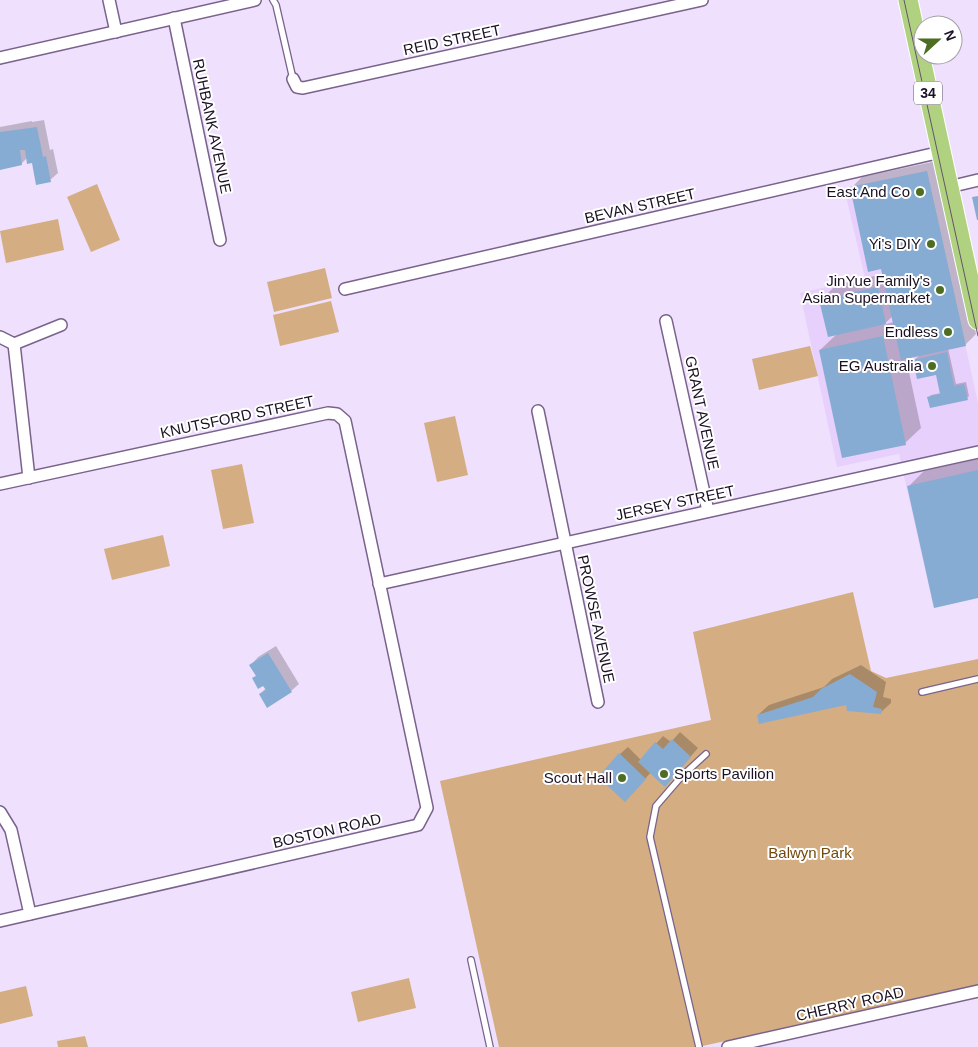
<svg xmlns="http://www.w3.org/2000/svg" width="978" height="1047" font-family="Helvetica,sans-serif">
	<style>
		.built { fill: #e8d0fc }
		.green { fill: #d4ad82 }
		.shadow { fill: #0003; fill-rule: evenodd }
		.building { fill: #86acd3 }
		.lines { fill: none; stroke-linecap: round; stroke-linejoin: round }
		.lane-casing { stroke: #79628c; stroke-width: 8 }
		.street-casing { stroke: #79628c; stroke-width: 14 }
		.primary-casing { stroke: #fff; stroke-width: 21 }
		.lane { stroke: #fff; stroke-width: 5.5 }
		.street { stroke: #fff; stroke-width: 11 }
		.primary { stroke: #b0d180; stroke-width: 19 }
		.tram { stroke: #61556a; stroke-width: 1 }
		.poi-dot { fill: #4d6d23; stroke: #fff; stroke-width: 2 }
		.labels { text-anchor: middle; stroke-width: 4; stroke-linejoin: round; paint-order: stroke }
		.shield { fill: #fff; stroke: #5f5864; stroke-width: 1 }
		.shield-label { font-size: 14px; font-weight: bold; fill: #1b1122 }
		.street-label { font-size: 15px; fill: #1b1122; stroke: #fff }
		.poi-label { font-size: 15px; fill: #1b1122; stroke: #fff; text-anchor: end }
		.park-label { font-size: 15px; fill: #73490d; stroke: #fff }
	</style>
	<rect width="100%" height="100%" fill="#efe0fd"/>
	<polygon class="built" points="927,171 978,403 978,598 934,608 899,454 837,467 800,293 865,278 844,188"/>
	<g class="green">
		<polygon points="97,184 120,240 91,252 67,197"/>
		<polygon points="58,219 64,250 6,263 0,231"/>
		<polygon points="325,268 332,298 274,312 267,282"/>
		<polygon points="331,301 339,332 280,346 273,315"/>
		<polygon points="810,346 818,376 759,390 752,359"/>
		<polygon points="455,416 468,475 437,482 424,423"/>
		<polygon points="242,464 254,523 223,529 211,470"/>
		<polygon points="163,535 170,566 112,580 104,549"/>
		<polygon points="853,592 871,671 886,678 978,659 978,985 698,1047 499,1047 440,781 711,720 693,632"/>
		<polygon points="409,978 416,1008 358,1022 351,992"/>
		<polygon points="26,986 33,1016 0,1024 0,992"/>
		<polygon points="85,1036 88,1047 58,1047 57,1041"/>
	</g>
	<g class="shadow">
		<polygon points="44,120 50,150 53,149 58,173 50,180 33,162 27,158 21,164 0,168 0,127 32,121 32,122"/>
		<path d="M937,161L976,334L965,345L948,348L956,384L966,382L969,396L967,398L929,397L931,395L941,393L937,373L914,360L920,355L906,358L921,428L905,443L820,350L838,333L821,300L836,285L883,274L851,188L862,177ZM893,316L894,322L883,325Z"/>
		<polygon points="978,459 978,597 908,487 924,471"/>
		<polygon points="276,646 299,684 291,691 260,694 266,688 253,678 257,675 251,665 258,657"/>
		<polygon points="861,665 886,682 883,697 891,699 891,703 880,713 847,704 758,715 769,705 824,687 832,679"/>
		<polygon points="680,732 698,748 672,778 651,772 633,793 620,754 628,747 641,760 663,736 671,742"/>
	</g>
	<g class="building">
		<polygon points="37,127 43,157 46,156 51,182 36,185 32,163 27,164 25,150 20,150 22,165 0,170 0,132"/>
		<polygon points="927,171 966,346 901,360 881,269 868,272 850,187"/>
		<polygon points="978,196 978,220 977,220 972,197"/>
		<polygon points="878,287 886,324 828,337 819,300"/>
		<polygon points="883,336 906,445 842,458 819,350"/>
		<polygon points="947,352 954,386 964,384 968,400 930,408 927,397 940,394 936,375 917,379 913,360"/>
		<polygon points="978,470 978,598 934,608 907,486"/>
		<polygon points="268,653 292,692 267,708 259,694 266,690 263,686 258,689 252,678 256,676 249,665"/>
		<polygon points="850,674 877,692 873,707 882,709 881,714 847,711 846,705 759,724 757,715 813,697 821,689"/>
		<polygon points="672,739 691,757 665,787 638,762 655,742 663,749"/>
		<polygon points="619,753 646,779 625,802 598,777"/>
	</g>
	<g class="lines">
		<g class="lane-casing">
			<g id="lane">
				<polyline points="273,0 276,5 293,79"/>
				<polyline points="922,692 978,679"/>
				<polyline points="471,960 490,1047"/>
				<polyline points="699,1047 650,837 656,806 681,777 706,754"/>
			</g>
		</g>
		<g class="street-casing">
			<g id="street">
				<polyline points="109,0 116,32"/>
				<polyline points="174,18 220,240"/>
				<polyline points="0,58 255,0"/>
				<polyline points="293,79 297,87 303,88 702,0"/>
				<polyline points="949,187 978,180"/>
				<polyline points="345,289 941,152"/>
				<polyline points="666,321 708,511"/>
				<polyline points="0,337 14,344"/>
				<polyline points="538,411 598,702"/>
				<polyline points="29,478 14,344 61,325"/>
				<polyline points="0,484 328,413 337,414 345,421 427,808 418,825 0,921"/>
				<polyline points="379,584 978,452"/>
				<polyline points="0,812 11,830 30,914"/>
				<polyline points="728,1047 978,991"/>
			</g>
		</g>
		<g class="primary-casing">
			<polyline id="primary" points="908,0 978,320"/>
		</g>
		<use href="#lane" class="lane"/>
		<use href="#street" class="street"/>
		<use href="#primary" class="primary"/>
		<polyline class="tram" points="904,0 978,336"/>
	</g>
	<g class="poi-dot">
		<circle cx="920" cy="192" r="5"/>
		<circle cx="931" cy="244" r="5"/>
		<circle cx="940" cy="290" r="5"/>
		<circle cx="948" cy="332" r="5"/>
		<circle cx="932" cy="366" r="5"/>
		<circle cx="664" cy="774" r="5"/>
		<circle cx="622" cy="778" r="5"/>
	</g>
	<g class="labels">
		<rect class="shield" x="914" y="81.5" width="28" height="23" rx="4"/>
		<g class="shield-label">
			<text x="928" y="98">34</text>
		</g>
		<g class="street-label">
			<text transform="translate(452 40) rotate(-12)" y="5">REID STREET</text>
			<text transform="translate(212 126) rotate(78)" y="5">RUHBANK AVENUE</text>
			<text transform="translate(640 206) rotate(-13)" y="5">BEVAN STREET</text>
			<text transform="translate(702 413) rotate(78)" y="5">GRANT AVENUE</text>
			<text transform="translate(237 417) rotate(-12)" y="5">KNUTSFORD STREET</text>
			<text transform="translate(675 503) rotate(-12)" y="5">JERSEY STREET</text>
			<text transform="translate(596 619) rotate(78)" y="5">PROWSE AVENUE</text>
			<text transform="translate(327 831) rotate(-13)" y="5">BOSTON ROAD</text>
			<text transform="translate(850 1004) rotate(-13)" y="5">CHERRY ROAD</text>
		</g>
		<g class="poi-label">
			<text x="910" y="197">East And Co</text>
			<text x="921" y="249">Yi's DIY</text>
			<text x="930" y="286">JinYue Family's<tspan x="930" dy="17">Asian Supermarket</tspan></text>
			<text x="938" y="337">Endless</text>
			<text x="922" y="371">EG Australia</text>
			<text x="674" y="779" text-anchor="start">Sports Pavilion</text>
			<text x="612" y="783">Scout Hall</text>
		</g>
		<g class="park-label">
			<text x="810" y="858">Balwyn Park</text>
		</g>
	</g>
	<g transform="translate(938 40) rotate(69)"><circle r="24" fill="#ffffff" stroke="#a4a0a7"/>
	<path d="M0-4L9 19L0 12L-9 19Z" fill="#4d6d23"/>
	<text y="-8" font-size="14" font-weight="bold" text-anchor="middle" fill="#1b1122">N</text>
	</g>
</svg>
